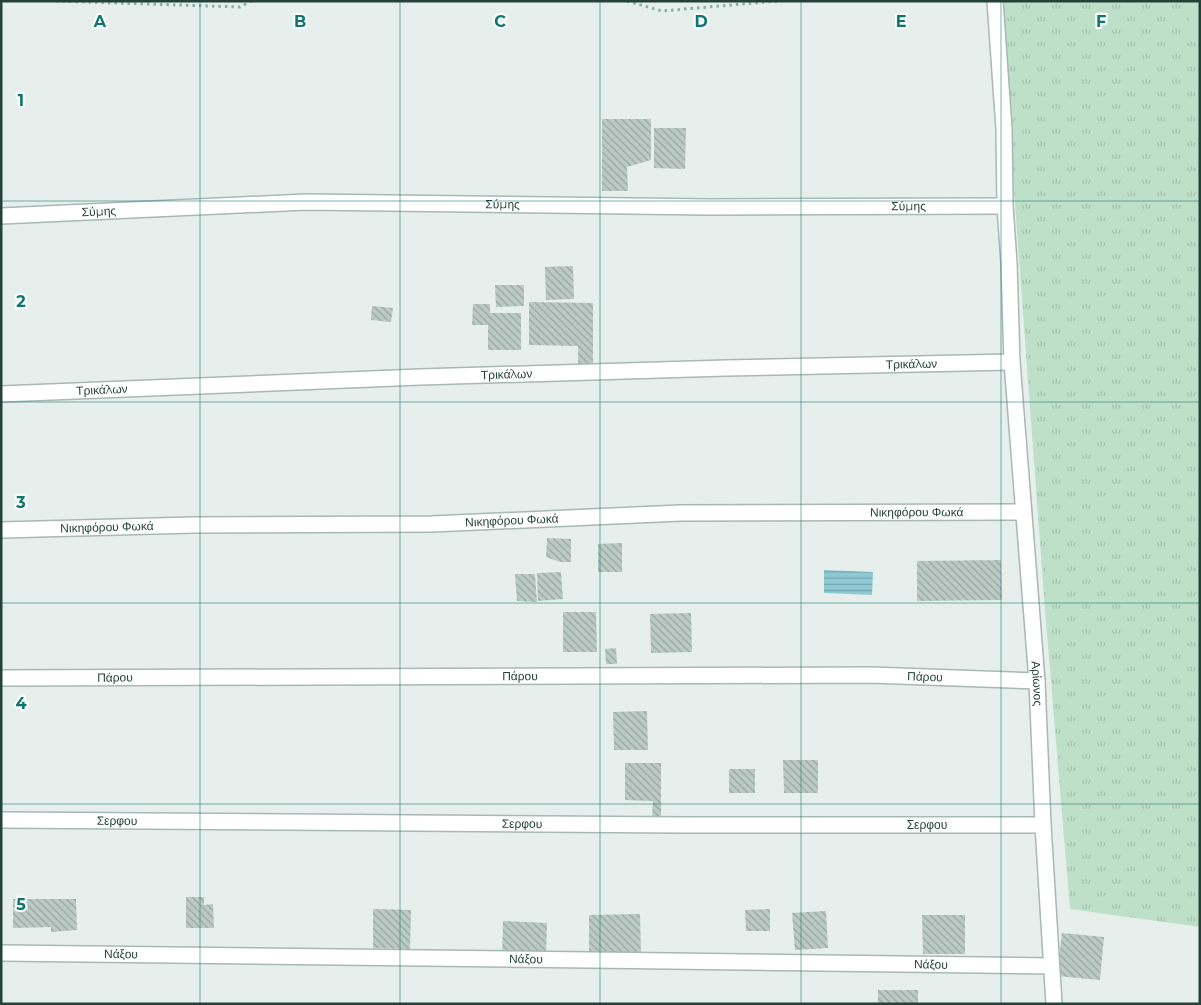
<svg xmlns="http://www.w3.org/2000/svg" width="1201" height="1005" font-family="Montserrat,sans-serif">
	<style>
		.grass { fill: url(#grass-tufts) }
		.pitch { fill: #bfe0c8 }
		.water { fill: url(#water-rules) }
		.building { fill: url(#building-back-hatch) }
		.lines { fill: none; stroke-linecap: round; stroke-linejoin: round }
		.minor-casing { stroke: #a8b8b2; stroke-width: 18 }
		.path { stroke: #86b3a5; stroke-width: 3; stroke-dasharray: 2.5 4; stroke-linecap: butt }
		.minor { stroke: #fff; stroke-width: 15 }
		.grid { fill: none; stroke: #0f766e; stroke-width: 1; stroke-opacity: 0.55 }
		.labels { text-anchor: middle; stroke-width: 4.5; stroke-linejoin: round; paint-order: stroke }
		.street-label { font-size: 12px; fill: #24423a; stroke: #f7fbf9 }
		.grid-label { font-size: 16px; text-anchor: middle; font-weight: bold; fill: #0f766e; stroke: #f7fbf9; stroke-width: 4.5; stroke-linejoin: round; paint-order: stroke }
	</style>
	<defs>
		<pattern id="grass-tufts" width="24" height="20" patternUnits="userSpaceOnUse" patternTransform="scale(1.25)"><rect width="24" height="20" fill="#bfe0c8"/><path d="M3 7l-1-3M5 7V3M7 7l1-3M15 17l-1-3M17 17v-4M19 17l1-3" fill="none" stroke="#a4c1ad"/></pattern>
		<pattern id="water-rules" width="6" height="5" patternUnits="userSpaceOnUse" patternTransform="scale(1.25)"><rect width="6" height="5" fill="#8ec9d4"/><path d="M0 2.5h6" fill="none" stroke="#74a5ad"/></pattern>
		<pattern id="building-back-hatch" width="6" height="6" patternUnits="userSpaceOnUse" patternTransform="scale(1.25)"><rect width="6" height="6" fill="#bbcac4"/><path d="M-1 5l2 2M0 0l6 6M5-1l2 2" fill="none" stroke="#98a6a0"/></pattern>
	</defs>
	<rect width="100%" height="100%" fill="#e6efeb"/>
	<polygon class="grass" points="1000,1 1200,1 1200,927 1070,909 1045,610"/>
	<polygon class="pitch" points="1179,1 1200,1 1200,41"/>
	<polygon class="water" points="824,570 873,572 872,595 824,593"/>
	<g class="building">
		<polygon points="602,119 651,119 651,160 627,167 628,191 602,191"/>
		<polygon points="654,128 686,128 685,169 654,168"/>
		<polygon points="573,266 574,299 546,300 545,267"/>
		<polygon points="495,285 524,285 524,306 496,307"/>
		<polygon points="529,302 593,303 593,364 578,364 578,346 529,345"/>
		<polygon points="473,304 490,304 490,313 521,313 521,350 488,350 488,325 472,325"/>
		<polygon points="372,306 393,308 391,322 371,320"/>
		<polygon points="547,538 571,539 571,562 560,562 546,557"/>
		<polygon points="622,543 622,572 598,572 598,544"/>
		<polygon points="1001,560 1002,600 917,601 917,561"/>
		<polygon points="561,572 563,599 538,601 537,573"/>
		<polygon points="515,574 535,574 537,602 517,601"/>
		<polygon points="563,612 596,612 597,652 563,652"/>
		<polygon points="691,613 692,652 651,653 650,614"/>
		<polygon points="616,648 617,664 606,664 605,649"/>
		<polygon points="647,711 648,750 614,750 613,712"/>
		<polygon points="783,760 818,760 818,793 784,793"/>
		<polygon points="625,763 661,763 661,818 652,818 653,801 625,800"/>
		<rect x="729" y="769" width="26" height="24"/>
		<polygon points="186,897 204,897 204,905 213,904 214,928 186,928"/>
		<polygon points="13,899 76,899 77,930 51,932 51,927 13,928"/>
		<polygon points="373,909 411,910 410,949 373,948"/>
		<polygon points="770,909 770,931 746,931 745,910"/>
		<polygon points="826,911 828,948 795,950 792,913"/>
		<polygon points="640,914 641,952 589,952 589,915"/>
		<polygon points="922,915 965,915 965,954 923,954"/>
		<polygon points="503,921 547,923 546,958 502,957"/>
		<polygon points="1062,933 1104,937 1100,980 1057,976"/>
		<rect x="878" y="990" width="40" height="14"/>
	</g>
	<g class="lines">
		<g class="minor-casing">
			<g id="minor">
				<path id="s1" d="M995,1L1004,129L1005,206L1009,263L1012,362L1037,681L1043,825L1054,1004"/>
				<path id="s2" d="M1,216L306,202L711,207L1005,206"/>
				<path id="s3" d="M1,394L420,377L726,368L1012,362"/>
				<path id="s4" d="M1,530L194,525L432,524L681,513L1023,512"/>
				<path id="s5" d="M1,678L871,675L1037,681"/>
				<path id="s6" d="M1,820L683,825H1043"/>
				<path id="s7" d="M1,953C351,956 701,962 1051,966"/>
			</g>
		</g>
		<g class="path">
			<polyline points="56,1 240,7 251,1"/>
			<polyline points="627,1 662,11 777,1"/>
		</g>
		<use href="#minor" class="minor"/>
	</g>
	<path class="grid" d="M200,1V1004M400,1V1004M600,1V1004M801,1V1004M1001,1V1004M1,201H1200M1,402H1200M1,603H1200M1,804H1200"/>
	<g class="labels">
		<g class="street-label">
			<text dy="4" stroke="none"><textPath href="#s2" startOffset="502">Σύμης</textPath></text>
			<text dy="4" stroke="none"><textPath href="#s2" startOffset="908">Σύμης</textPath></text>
			<text dy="4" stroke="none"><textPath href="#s2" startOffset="98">Σύμης</textPath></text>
			<text dy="4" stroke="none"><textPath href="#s3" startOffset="911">Τρικάλων</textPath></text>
			<text dy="4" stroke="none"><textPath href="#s3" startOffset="506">Τρικάλων</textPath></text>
			<text dy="4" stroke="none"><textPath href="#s3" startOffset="101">Τρικάλων</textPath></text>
			<text dy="4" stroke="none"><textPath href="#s4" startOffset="916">Νικηφόρου Φωκά</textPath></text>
			<text dy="4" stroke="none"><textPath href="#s4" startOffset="511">Νικηφόρου Φωκά</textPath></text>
			<text dy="4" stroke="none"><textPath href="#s4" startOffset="106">Νικηφόρου Φωκά</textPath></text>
			<text dy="4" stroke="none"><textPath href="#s5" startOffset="519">Πάρου</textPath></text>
			<text dy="4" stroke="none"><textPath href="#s5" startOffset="114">Πάρου</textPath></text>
			<text dy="4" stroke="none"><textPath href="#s5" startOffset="924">Πάρου</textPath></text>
			<text dy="4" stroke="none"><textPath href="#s1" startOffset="684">Αρίωνος</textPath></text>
			<text dy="4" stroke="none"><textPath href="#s6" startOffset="116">Σερφου</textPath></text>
			<text dy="4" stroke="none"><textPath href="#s6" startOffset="521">Σερφου</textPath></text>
			<text dy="4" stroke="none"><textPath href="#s6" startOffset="926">Σερφου</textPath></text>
			<text dy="4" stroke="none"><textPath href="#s7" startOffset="120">Νάξου</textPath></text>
			<text dy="4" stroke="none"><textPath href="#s7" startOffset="525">Νάξου</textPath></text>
			<text dy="4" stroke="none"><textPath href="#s7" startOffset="930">Νάξου</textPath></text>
		</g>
	</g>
	<g class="grid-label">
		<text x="100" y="27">A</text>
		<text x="300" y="27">B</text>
		<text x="500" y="27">C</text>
		<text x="701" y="27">D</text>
		<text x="901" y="27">E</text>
		<text x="1101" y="27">F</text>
		<text x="21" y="106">1</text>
		<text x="21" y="307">2</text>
		<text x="21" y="508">3</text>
		<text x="21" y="709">4</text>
		<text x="21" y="910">5</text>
	</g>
	<rect width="1201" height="1005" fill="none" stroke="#24423a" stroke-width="5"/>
</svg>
